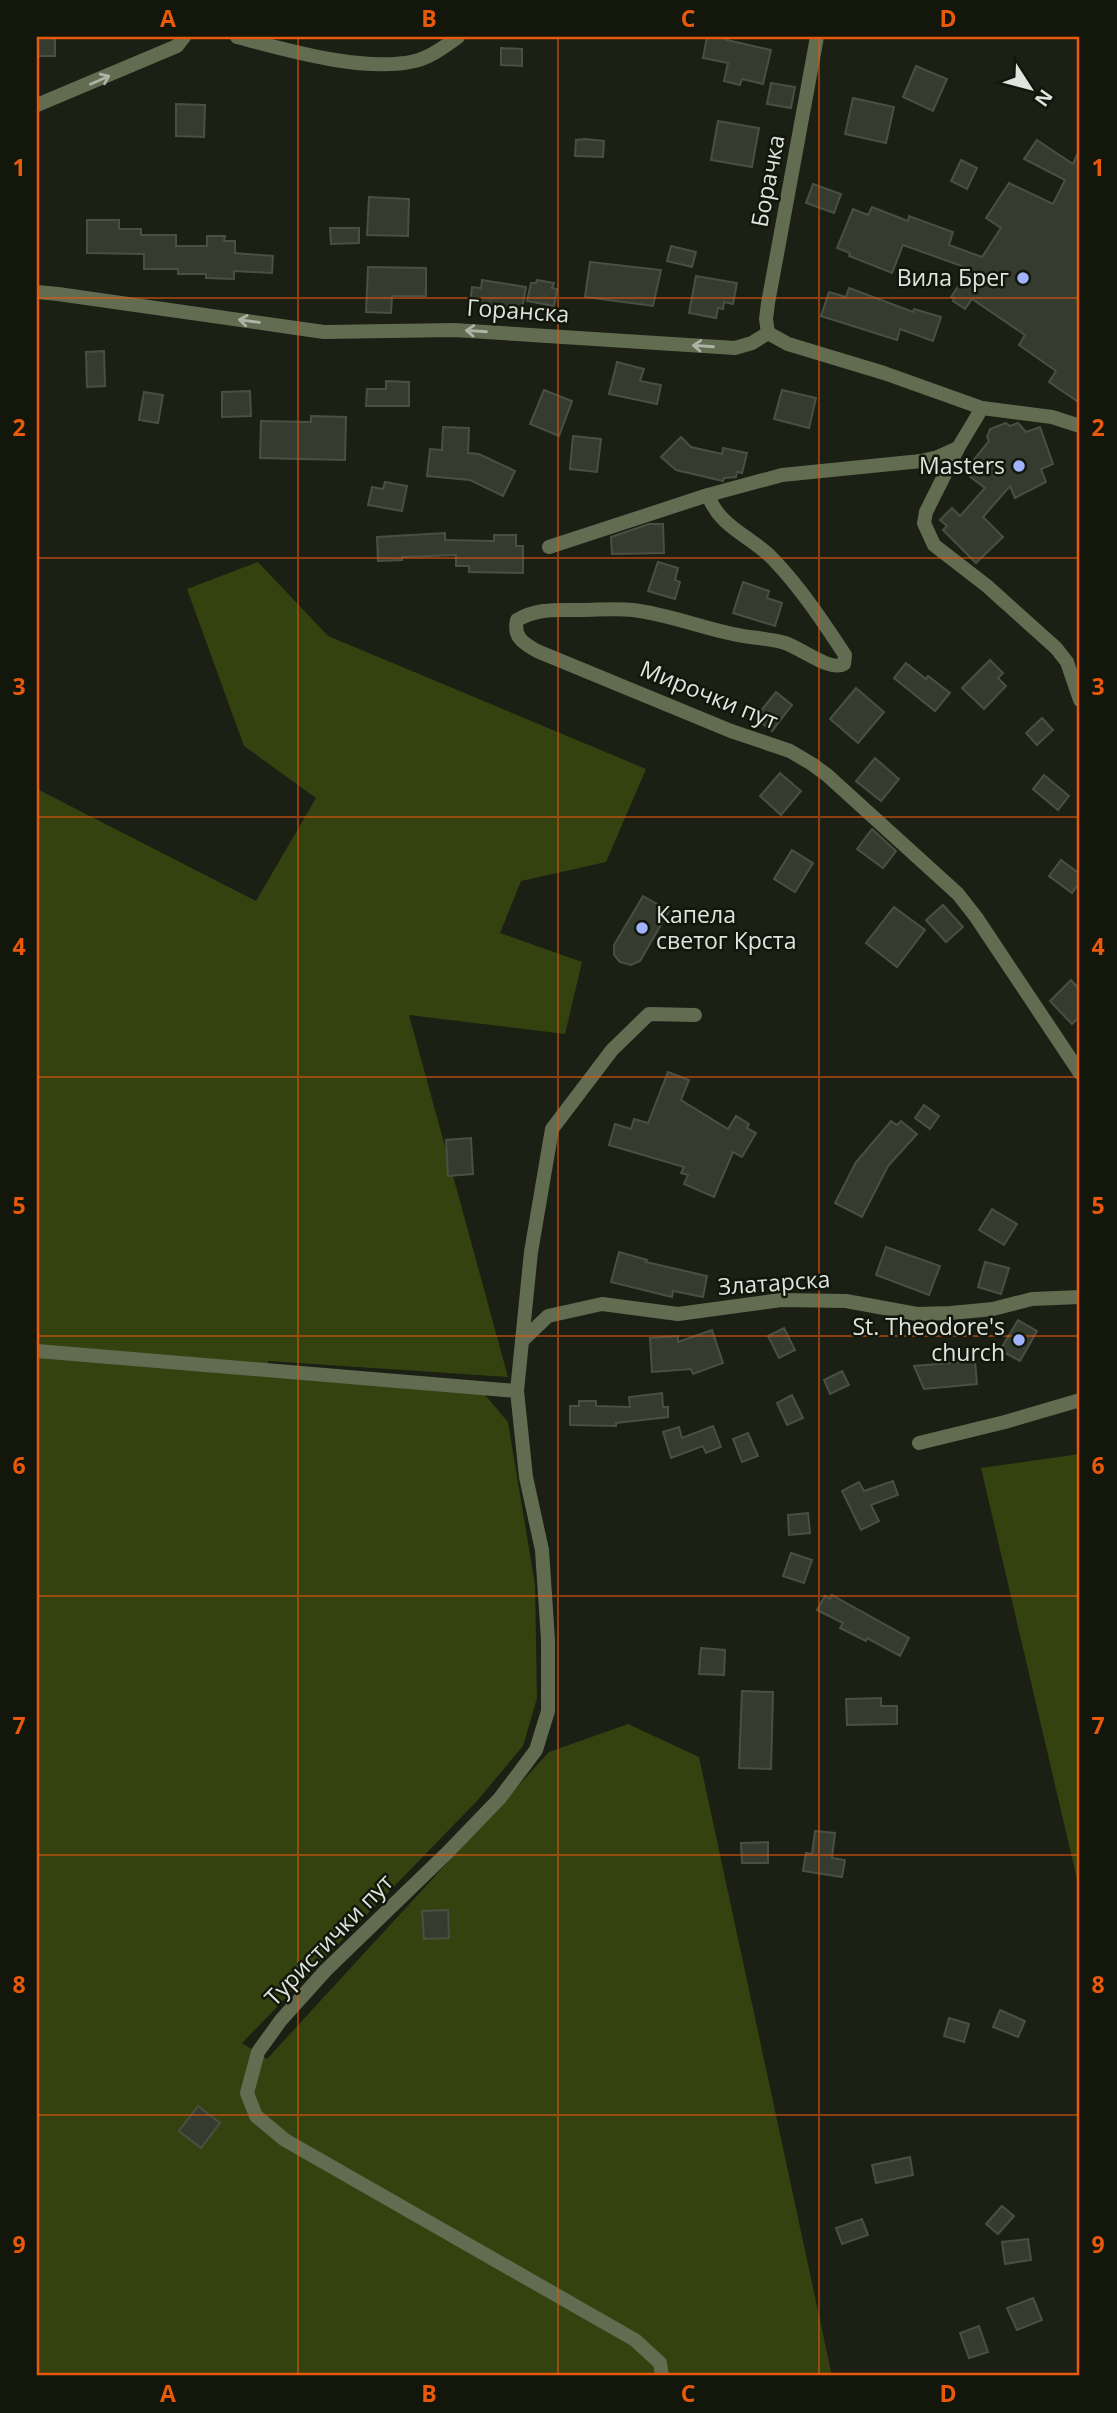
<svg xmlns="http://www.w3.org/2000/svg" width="1117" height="2413" font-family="'Open Sans',sans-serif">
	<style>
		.green { fill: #344210 }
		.building { fill: #363b2f; stroke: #4b4f43; stroke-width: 2 }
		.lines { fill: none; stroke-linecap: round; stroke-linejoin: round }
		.minor { stroke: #626c51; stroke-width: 14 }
		.oneway { stroke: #aeb4a5 }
		.grid { fill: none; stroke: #e8590c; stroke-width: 2; stroke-opacity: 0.55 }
		.poi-dot { fill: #a1b3fd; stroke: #12160b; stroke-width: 2.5 }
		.labels { text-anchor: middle; stroke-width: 5; stroke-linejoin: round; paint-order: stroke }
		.street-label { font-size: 23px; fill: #e1e4dd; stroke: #12160b }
		.poi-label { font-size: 23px; fill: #e1e4dd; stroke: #12160b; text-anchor: end }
		.neatline { fill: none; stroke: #e8590c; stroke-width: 2.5 }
		.grid-label { font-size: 23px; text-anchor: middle; font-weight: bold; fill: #e8590c }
	</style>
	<rect width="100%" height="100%" fill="#1b1f14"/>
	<g class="green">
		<polygon points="258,562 328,636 646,769 606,862 521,881 500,933 582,962 565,1034 409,1015 508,1377 268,1361 269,1376 485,1395 508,1422 535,1585 537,1698 523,1746 476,1802 242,2043 267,2059 549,1752 628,1724 699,1757 832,2376 37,2376 37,789 256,901 316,798 244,746 187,589"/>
		<polygon points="1080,1454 1080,1892 981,1468"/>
	</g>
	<g class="building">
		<rect x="37" y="37" width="18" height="19"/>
		<polygon points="707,37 728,37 727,40 771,50 763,84 742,79 740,85 724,81 728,63 703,58"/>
		<polygon points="501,48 522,49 522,66 501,65"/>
		<polygon points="916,66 947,79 933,111 903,97"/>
		<polygon points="771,83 795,87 791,108 767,104"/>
		<polygon points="853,98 894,107 886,143 845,134"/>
		<polygon points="176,104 205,105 204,137 176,136"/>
		<polygon points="718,121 759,128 752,167 711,160"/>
		<polygon points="585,139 604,141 603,157 575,156 576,140"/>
		<polygon points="1037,140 1073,164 1080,148 1080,403 1049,382 1056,371 1019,345 1025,335 972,299 965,309 953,301 954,298 951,297 970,269 903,245 892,273 849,256 850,253 837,248 853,209 868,215 872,207 908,221 909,216 953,232 949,245 982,257 1001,228 986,218 1009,183 1053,204 1065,180 1024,159"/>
		<polygon points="961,160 977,168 967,189 951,181"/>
		<polygon points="813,184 841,194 834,213 806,203"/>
		<polygon points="369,197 409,199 408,236 367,235"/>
		<polygon points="87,220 119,220 119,229 141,229 141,235 176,235 176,246 207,246 207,236 225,236 224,241 235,241 235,253 273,256 272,273 234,271 234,279 206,278 206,274 178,274 178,269 144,269 144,254 87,253"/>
		<polygon points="330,228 359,228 359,243 331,244"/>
		<polygon points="671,246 696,252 692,267 667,261"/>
		<polygon points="590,262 661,270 653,306 585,297"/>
		<polygon points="368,267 426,268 426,296 392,296 391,313 366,312"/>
		<polygon points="696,276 737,283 733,304 724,302 723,309 718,308 716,318 689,313"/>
		<polygon points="482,280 526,287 522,309 470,302 472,287 481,288"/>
		<polygon points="537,280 554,283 552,288 557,289 554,306 527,301 531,283 536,283"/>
		<polygon points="849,288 913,312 914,309 941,317 933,341 900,329 897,340 821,316 829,292 846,297"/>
		<polygon points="104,351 105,386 87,387 86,352"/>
		<polygon points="617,362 644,369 640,381 661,385 657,404 609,394"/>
		<polygon points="386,381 409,382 409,406 366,406 367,389 386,389"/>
		<polygon points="544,390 572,401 559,436 530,424"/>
		<polygon points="782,390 816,398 809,428 774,419"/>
		<polygon points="250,391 251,416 222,417 222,392"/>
		<polygon points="144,392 163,395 158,423 139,420"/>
		<polygon points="311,416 346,417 345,460 260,458 261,421 311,422"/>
		<polygon points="1006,423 1010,426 1018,423 1026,432 1040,427 1053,464 1041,469 1046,482 1015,498 1010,486 983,517 1003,537 976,563 943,530 947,526 940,520 952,508 960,516 985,488 964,472 989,441 987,437 990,429"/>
		<polygon points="443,427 469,428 468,453 479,454 515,471 503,496 470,480 427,476 430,449 442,450"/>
		<polygon points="573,436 601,439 597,472 570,469"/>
		<polygon points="681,437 691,447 722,454 723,448 747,453 742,473 737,472 736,477 724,478 723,481 676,470 661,457"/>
		<polygon points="385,482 407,486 402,511 368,505 372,487 383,489"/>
		<polygon points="649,524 663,524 664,553 612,554 611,537"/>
		<polygon points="445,533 445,540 494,541 494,535 516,535 516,546 523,546 523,573 469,572 469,566 456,566 456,555 402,557 402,560 378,561 377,537"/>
		<polygon points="658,562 678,568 675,580 680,582 675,599 648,591"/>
		<polygon points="743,582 769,591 767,598 782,603 775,626 733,613"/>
		<polygon points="990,660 1003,673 998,678 1006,686 984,709 962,688"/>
		<polygon points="906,663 926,679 928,676 950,693 935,711 894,678"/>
		<polygon points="856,688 884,712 858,743 830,719"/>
		<polygon points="776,692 792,705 772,731 755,718"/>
		<polygon points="1042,718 1053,730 1037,745 1026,733"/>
		<polygon points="875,758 899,779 881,801 856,781"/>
		<polygon points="780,773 801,791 781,815 760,796"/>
		<polygon points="1044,775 1069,796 1058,810 1033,789"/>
		<polygon points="872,829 896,851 883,868 857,849"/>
		<polygon points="792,850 813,863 795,892 774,879"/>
		<polygon points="1061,860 1080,874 1080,882 1072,893 1049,876"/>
		<polygon points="643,896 669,911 640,961 631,965 620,962 614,955 614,945"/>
		<polygon points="943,905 963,927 946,942 926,920"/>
		<polygon points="894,907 925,930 897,967 866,943"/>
		<polygon points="1071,980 1080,990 1080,1016 1072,1024 1050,1001"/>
		<polygon points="668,1072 689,1080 681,1100 728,1129 736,1116 749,1124 747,1128 756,1133 742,1157 733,1152 714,1197 684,1184 688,1175 681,1173 684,1167 609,1145 615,1124 631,1129 634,1119 648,1123"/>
		<polygon points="924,1105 939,1116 930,1129 915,1118"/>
		<polygon points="891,1121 897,1125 901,1121 917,1134 888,1166 862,1217 835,1203 856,1162"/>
		<polygon points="471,1138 473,1174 448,1176 446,1140"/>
		<polygon points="992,1209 1017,1224 1004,1245 979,1230"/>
		<polygon points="886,1247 940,1266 929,1295 876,1275"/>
		<polygon points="619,1252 647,1260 646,1262 707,1276 703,1297 673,1291 672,1297 611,1282"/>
		<polygon points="985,1262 1009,1268 1001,1294 978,1287"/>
		<polygon points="1018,1320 1037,1331 1020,1361 1000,1350"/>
		<polygon points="784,1328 795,1350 779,1358 768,1336"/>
		<polygon points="712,1330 723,1363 693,1374 691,1369 652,1372 650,1338 678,1336 678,1342"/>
		<polygon points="975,1361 977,1384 924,1389 914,1366"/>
		<polygon points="842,1371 849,1385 830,1394 824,1380"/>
		<polygon points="662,1393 663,1407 668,1407 668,1417 616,1423 616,1426 570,1425 570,1406 579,1406 579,1401 596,1401 596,1406 630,1407 629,1397"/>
		<polygon points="792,1395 803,1418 787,1425 777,1403"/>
		<polygon points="713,1426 721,1447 706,1453 703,1446 671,1458 663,1432 679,1427 682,1438"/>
		<polygon points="748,1433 758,1456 742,1462 733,1439"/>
		<polygon points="893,1481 898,1495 871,1505 879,1521 861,1530 842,1491 859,1482 864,1491"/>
		<polygon points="808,1513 810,1533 789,1535 788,1515"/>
		<polygon points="791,1553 812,1560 804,1583 783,1576"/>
		<polygon points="832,1595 909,1638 900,1656 867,1638 866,1641 840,1628 843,1623 817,1610 825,1596 830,1599"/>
		<polygon points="701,1648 725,1650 724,1675 699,1674"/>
		<polygon points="742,1691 773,1692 771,1769 739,1768"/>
		<polygon points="881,1698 881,1706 897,1706 897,1724 847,1725 846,1699"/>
		<polygon points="815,1831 835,1833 832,1858 845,1860 842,1877 803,1871 806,1853 812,1854"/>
		<polygon points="768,1842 768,1863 742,1863 741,1843"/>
		<polygon points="448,1910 449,1938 424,1939 422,1911"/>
		<polygon points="1000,2010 1025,2021 1018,2037 993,2027"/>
		<polygon points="949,2018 969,2024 964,2042 944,2036"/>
		<polygon points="198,2106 220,2123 201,2148 179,2131"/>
		<polygon points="910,2157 913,2175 876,2183 872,2165"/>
		<polygon points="1002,2206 1014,2216 998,2234 986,2224"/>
		<polygon points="862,2219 868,2235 842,2244 836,2228"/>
		<polygon points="1028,2239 1031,2260 1005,2264 1002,2242"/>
		<polygon points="1033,2298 1042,2320 1017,2330 1007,2308"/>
		<polygon points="979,2326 988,2352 969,2358 960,2333"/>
	</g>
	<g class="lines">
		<g class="minor">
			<path d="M237,37C286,50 365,73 415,61C431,57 445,46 458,37"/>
			<polyline points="37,105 177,46 184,37"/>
			<polyline points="37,292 58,294 324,332 454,330 735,348 752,343 768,333"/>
			<polyline points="768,333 788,344 884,373 982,408 1052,417 1080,426"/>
			<polyline points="768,333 766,319 768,303 817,37"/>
			<polyline points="982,408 958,448 926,512 924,523 934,545 987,586 1056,648 1067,662 1080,700"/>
			<path d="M708,495C719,527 751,536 773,559C800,587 824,623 845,655L844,664C830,672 801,648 785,643C768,638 750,638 733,634C699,627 667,614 633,610C616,608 597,610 580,610C557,610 537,608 517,620C513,637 523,643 537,651L731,731L790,751L812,764L827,775L958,894L976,917L1080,1073"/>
			<polyline points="549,547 708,495 782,475 921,461 938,457 958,448"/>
			<polyline points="522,1341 548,1316 602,1304 678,1314 781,1300 846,1301 917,1314 951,1313 993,1309 1032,1299 1080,1297"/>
			<polyline points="37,1351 517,1391"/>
			<polyline points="919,1443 1005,1422 1080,1400"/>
			<polyline points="662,2376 660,2363 635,2340 285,2140 256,2116 247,2093 258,2052 281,2020 326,1970 448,1852 500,1798 536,1750 548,1711 548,1640 542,1550 526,1477 517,1391 531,1252 552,1129 612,1050 649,1014 695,1015"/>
		</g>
	</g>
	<defs><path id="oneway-shaft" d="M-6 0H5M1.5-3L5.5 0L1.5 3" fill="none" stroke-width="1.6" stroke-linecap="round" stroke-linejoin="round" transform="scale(1.75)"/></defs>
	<g class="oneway">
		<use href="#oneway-shaft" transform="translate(100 80) rotate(-24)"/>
		<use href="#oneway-shaft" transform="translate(249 321) rotate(-172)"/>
		<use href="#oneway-shaft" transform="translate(476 331) rotate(-176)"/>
		<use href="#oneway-shaft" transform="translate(703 346) rotate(-176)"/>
	</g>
	<path class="grid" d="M298,37V2376M558,37V2376M819,37V2376M37,298H1080M37,558H1080M37,817H1080M37,1077H1080M37,1336H1080M37,1596H1080M37,1855H1080M37,2115H1080"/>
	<g class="poi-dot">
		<circle cx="1023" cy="278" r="7"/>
		<circle cx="1019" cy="466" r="7"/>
		<circle cx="642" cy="928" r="7"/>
		<circle cx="1019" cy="1340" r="7"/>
	</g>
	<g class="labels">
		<g class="street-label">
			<text transform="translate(768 181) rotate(-79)" y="8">Борачка</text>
			<text transform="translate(518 311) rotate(4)" y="8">Горанска</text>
			<text transform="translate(709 695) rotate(22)" y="8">Мирочки пут</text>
			<text transform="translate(774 1283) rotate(-4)" y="8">Златарска</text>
			<text transform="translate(329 1940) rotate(-46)" y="8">Туристички пут</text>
		</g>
		<g class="poi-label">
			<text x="1009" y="286">Вила Брег</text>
			<text x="1005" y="474">Masters</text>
			<text x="656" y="923" text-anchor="start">Капела<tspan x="656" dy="26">светог Крста</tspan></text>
			<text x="1005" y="1335">St. Theodore's<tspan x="1005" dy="26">church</tspan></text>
		</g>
	</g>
	<rect width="1117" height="2413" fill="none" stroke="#12160b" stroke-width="77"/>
	<g transform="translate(1030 88) rotate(126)" stroke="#12160b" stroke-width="5" paint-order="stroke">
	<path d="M0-5L12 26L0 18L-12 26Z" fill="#e1e4dd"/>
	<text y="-10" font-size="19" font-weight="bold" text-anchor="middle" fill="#e1e4dd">N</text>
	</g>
	<rect x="38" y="38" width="1040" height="2336" class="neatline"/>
	<g class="grid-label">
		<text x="168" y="27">A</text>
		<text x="429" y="27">B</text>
		<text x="688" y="27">C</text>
		<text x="948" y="27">D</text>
		<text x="19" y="176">1</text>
		<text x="1098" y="176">1</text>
		<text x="19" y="436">2</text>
		<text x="1098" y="436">2</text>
		<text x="19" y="695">3</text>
		<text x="1098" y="695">3</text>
		<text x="19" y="955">4</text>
		<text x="1098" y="955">4</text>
		<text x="19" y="1214">5</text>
		<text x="1098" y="1214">5</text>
		<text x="19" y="1474">6</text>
		<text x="1098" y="1474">6</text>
		<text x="19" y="1734">7</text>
		<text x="1098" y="1734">7</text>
		<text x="19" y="1993">8</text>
		<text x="1098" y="1993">8</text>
		<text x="19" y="2253">9</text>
		<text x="1098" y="2253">9</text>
		<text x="168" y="2402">A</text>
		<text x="429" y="2402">B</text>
		<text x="688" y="2402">C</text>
		<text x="948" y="2402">D</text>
	</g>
</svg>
